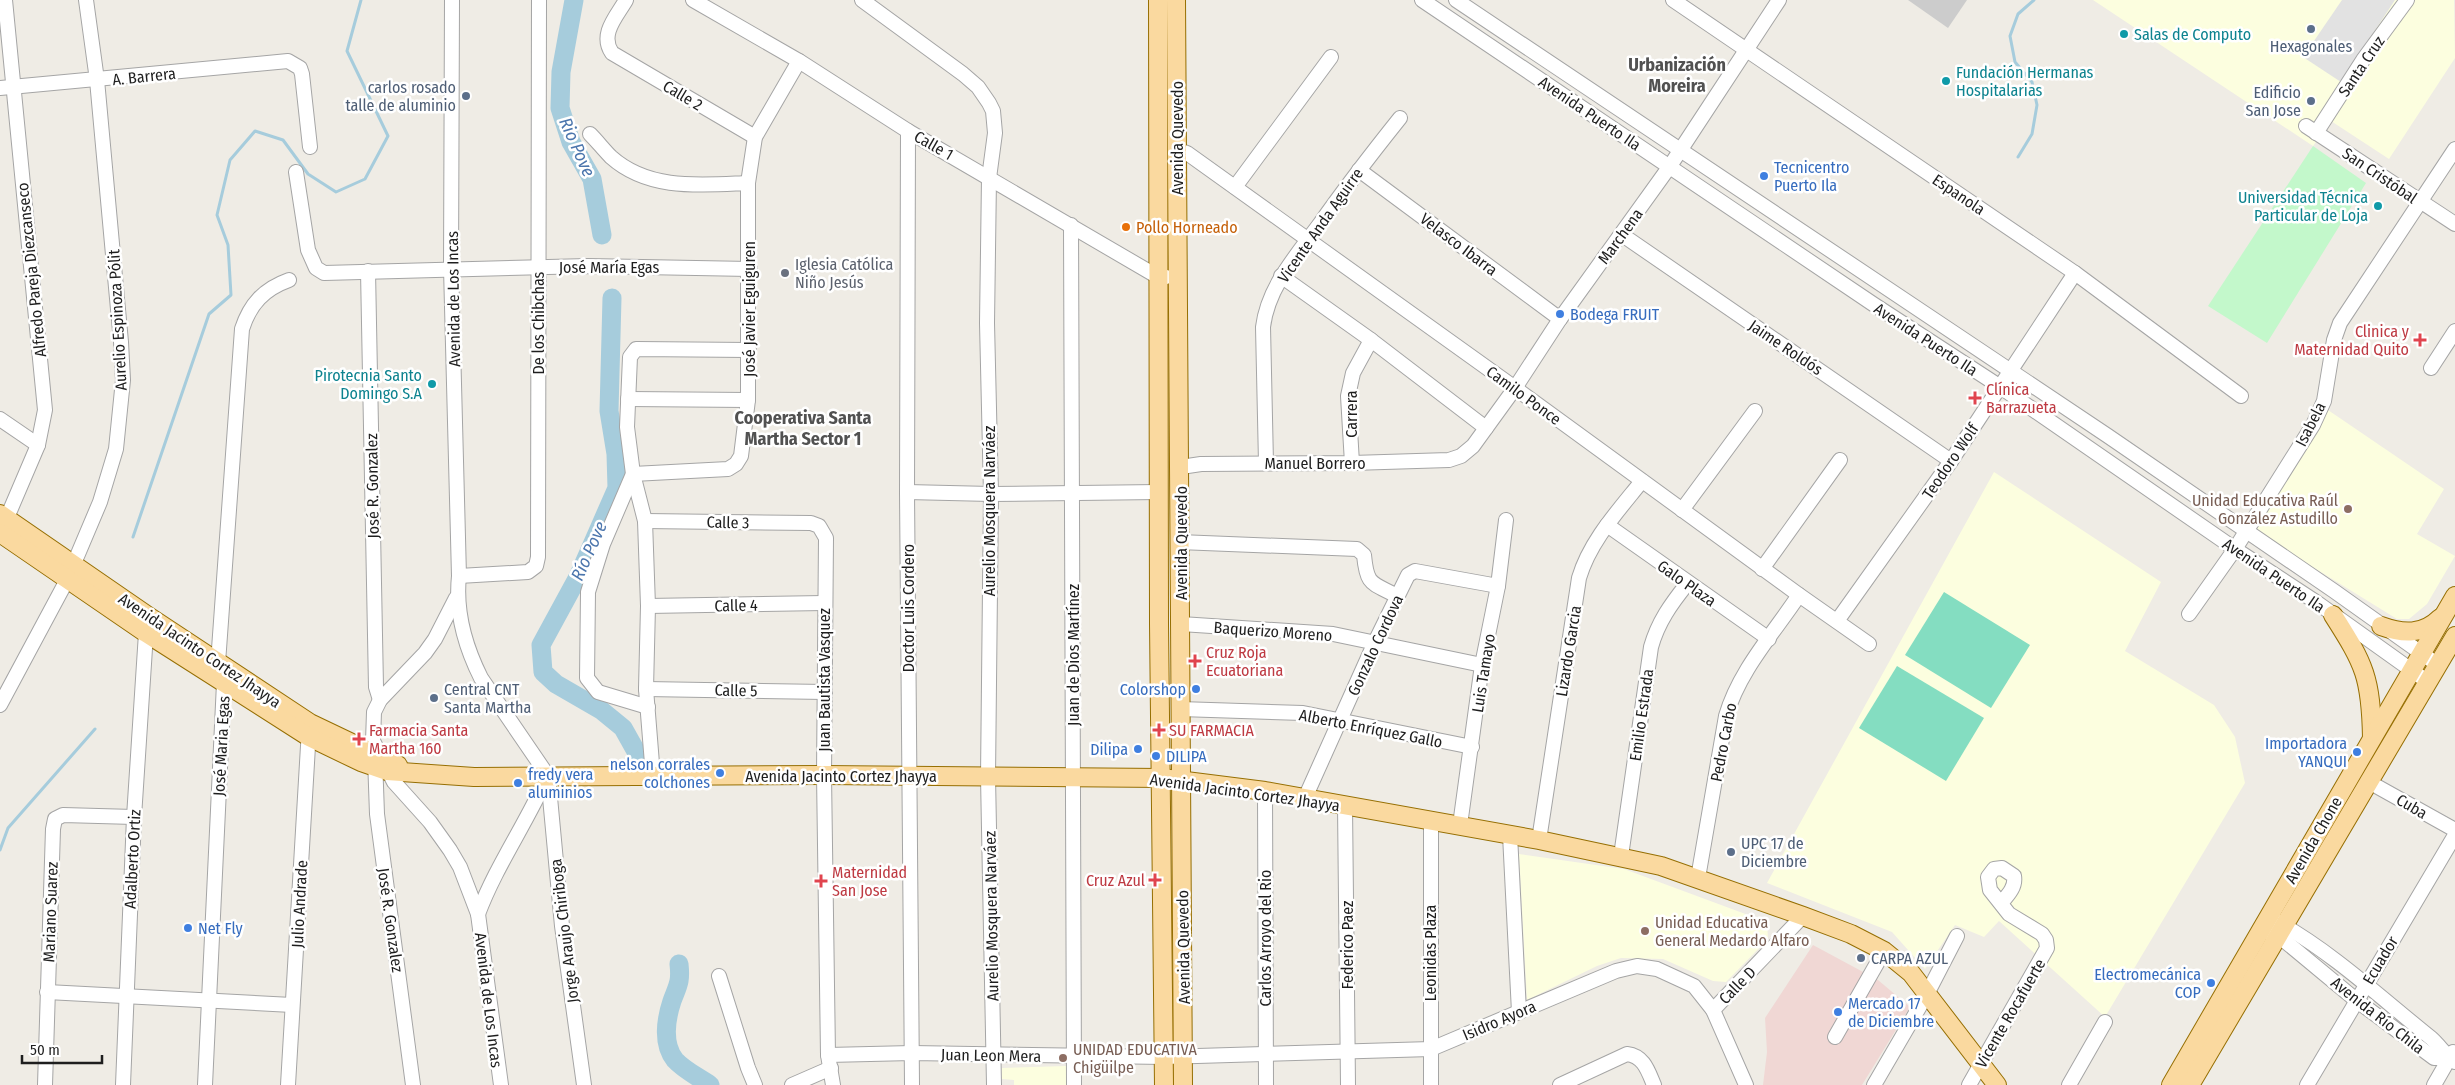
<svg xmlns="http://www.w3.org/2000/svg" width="2455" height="1085" font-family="'Fira Sans Condensed',sans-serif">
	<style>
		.commercial { fill: #f0d7d4 }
		.education { fill: #fcfedf }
		.religious { fill: #ccc }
		.park { fill: #c3f8cb }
		.pitch { fill: #84ddc1 }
		.parking { fill: #e2e2e2 }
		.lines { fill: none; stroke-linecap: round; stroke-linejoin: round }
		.stream { stroke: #a6ccdc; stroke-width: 3 }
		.river { stroke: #a6ccdc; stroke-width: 19 }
		.minor-casing { stroke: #a5a5a5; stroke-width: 16 }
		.major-casing { stroke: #966f03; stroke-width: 20 }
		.minor { stroke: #fff; stroke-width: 14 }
		.major { stroke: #fad99f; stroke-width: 18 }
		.service-dot { fill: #5c6f8a; stroke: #fff; stroke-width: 2 }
		.culture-dot { fill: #0f9aa8; stroke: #fff; stroke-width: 2 }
		.shop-dot { fill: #3f7fe0; stroke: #fff; stroke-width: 2 }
		.food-dot { fill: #e8710a; stroke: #fff; stroke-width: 2 }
		.worship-dot { fill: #6b7280; stroke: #fff; stroke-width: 2 }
		.health-dot { fill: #e0444e; stroke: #fff; stroke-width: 2 }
		.education-dot { fill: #8d6e63; stroke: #fff; stroke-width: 2 }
		.labels { text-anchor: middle; stroke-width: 5; stroke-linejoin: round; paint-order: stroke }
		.culture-label { font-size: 16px; fill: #0d838f; stroke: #fff; text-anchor: start }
		.service-label { font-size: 16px; fill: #4e5e75; stroke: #fff; text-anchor: start }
		.street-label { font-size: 16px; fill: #1e1e1e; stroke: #fff }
		.shop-label { font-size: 16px; fill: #366cbe; stroke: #fff; text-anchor: start }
		.food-label { font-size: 16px; fill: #c56008; stroke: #fff; text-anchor: start }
		.worship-label { font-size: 16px; fill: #5b616d; stroke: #fff; text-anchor: start }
		.health-label { font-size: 16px; fill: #be3a42; stroke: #fff; text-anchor: start }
		.education-label { font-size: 16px; fill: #785e54; stroke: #fff; text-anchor: start }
		.neighbourhood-label { font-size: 18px; font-weight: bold; fill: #515151; stroke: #fff }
		.water-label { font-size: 18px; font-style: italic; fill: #4c76ad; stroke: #fff }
	</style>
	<rect width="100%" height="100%" fill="#efece5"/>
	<polygon class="commercial" points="1813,945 1878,980 1910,1007 1862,1085 1763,1085 1767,1052 1765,1018"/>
	<g class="education">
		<polygon points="2093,0 2454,0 2455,58 2389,159 2331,121 2313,146"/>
		<polygon points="2325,408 2444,489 2417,534 2455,556 2427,604 2409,619 2397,619 2251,529"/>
		<polygon points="1994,472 2161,582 2125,651 2214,705 2235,737 2245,783 2105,1017 1999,921 1984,937 1955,925 1925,969 1892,932 1767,883"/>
		<polygon points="1519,854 1624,869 1767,922 1768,939 1726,982 1713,981 1663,959 1621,958 1597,966 1527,1000"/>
		<polygon points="1066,1066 1067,1085 1014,1085 1014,1080 1002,1079 1002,1068"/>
	</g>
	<polygon class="religious" points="1908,0 1967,0 1948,28"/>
	<polygon class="park" points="2313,146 2366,183 2267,343 2208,306"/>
	<g class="pitch">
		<polygon points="1944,592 2030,645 1991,708 1905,655"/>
		<polygon points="1897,666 1984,718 1946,781 1859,728"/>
	</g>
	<polygon class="parking" points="2342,0 2395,0 2341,82 2303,57"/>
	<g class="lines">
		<g class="stream">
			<polyline points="2018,157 2032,134 2037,105 2032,82 2015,62 2010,36 2018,14 2034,0"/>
			<polyline points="133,537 209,314 231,295 228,245 217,215 230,160 255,131 283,140 308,174 336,192 365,179 388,136 347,51 361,0"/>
			<polyline points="0,850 8,828 95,729"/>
		</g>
		<g class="river">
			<polyline points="574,0 561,72 560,108 571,142 592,179 602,235"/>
			<polyline points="612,298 609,411 616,454 617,488 578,577 541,645 543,672 556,684 601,710 623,728 637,753"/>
			<path d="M679,964C681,982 678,985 672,1001C666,1019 662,1044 675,1060C684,1070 700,1078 710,1085"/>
		</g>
		<g class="minor-casing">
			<g id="minor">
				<path d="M452,0L451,268L459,576C455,613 465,646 481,678L548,776L562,926L584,1085"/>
				<path d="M626,0C617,16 599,34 612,53L755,137"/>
				<polyline points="693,0 799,61 908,131 1160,278 1166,277"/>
				<polyline points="862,0 963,74 978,87 989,103 993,111 995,133 989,178 987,323 991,494 988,777 994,1085"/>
				<polyline points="1422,0 1873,304 1999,386 2235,549 2316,602 2428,682"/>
				<polyline points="1456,0 2108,436 2334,591 2438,665"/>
				<polyline points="1673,0 2075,273 2241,396"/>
				<polyline points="0,88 288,61 300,68 302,74 310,147"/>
				<polyline points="2306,126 2455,224"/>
				<polyline points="908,131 907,492 912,1085"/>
				<polyline points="2316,133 2363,60 2407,0"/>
				<path d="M590,134C597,141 604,150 611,157C649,191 701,185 748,183"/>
				<polyline points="1176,149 1187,153 1515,388 1799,595 1869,644"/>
				<polyline points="1359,170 1560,319"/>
				<polyline points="296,172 308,250 316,268 324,273 588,266 750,269"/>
				<polyline points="1235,187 1331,57"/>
				<polyline points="1071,225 1074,1085"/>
				<polyline points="1621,234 1951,461"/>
				<polyline points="368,271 376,687 380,700"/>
				<polyline points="1281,276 1371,340 1486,428"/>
				<polyline points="2431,368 2455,331"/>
				<polyline points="628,399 748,400"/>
				<polyline points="0,419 38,445"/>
				<path d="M1266,463L1263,327C1268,287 1296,256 1319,225C1345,188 1372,153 1400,118"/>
				<polyline points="1352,463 1348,396 1353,373 1371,340"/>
				<polyline points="1181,467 1201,464 1352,463 1449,460 1461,456 1473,446 1515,388 1560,319 1670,166 1779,0"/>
				<polyline points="907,492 991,494 1159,492"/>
				<polyline points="1682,510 1755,411"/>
				<polyline points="645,521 811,523 819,526 826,538 824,775 828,1055 833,1085"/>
				<polyline points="1607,525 1769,639"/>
				<polyline points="3,527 38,445 45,410 5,0"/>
				<path d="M1179,542L1357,549L1364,555C1367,586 1371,582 1397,596"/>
				<polyline points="1762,569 1840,460"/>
				<polyline points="459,576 528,572 536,566 538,557 539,0"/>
				<polyline points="456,598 435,639 425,653 380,700 374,712 373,741 394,782 430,822 450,850 460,867 478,914 501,1085"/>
				<polyline points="648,606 824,603"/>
				<polyline points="2189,614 2235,549 2313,425 2324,401 2334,340 2340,323 2455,149"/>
				<polyline points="1837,621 1951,461 2075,273"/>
				<polyline points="1181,624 1333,634 1482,665"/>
				<polyline points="646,689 825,692"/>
				<polyline points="0,705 67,580 100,502 116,449 123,380 121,342 97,80 86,0"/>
				<polyline points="648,707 598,692 587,678 588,592 603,544 633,474 728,469 736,464 741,456 748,400 748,183 755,137 799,61"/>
				<polyline points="1180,709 1303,713 1472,747"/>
				<polyline points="375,758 377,814 413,1085"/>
				<polyline points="653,776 646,689 648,606 645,521 633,474 627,427 630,357 636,349 749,350"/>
				<polyline points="2369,782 2455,830"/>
				<polyline points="1265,791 1266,1085"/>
				<polyline points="1305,798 1375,642 1408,575 1415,571 1498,586"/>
				<polyline points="1345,806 1348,1085"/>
				<polyline points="1431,821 1431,1085"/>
				<polyline points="1460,825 1482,665 1498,586 1506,520"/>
				<polyline points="1510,835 1519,1012"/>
				<path d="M1539,840L1579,578C1590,541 1618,511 1642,481"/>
				<path d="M1621,856L1651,647C1658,622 1671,604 1687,584"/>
				<path d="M1698,878L1726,716C1739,671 1773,634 1799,595"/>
				<path d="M478,914C496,866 526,824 547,777"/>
				<path d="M2276,921C2332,952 2381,998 2431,1038C2440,1046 2446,1056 2455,1062"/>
				<polyline points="2268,932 2286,942 2356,1000 2434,1058 2450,1058"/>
				<polyline points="719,976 748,1068 755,1085"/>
				<polyline points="47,992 292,1005"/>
				<polyline points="1713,1010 1803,916"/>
				<polyline points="1835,1037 1884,951"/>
				<polyline points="828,1055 912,1053 1164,1057 1431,1049 1616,971 1637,966 1657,969 1694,986 1713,1010 1746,1085"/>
				<polyline points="45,1085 53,829 55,819 63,815 134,817"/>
				<polyline points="123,1085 134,817 146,633"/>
				<path d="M205,1085L224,683L218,663L242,329C250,304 264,289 289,280"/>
				<polyline points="288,1085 309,729"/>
				<polyline points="792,1085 831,1068"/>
				<path d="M1560,1085L1627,1054C1644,1056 1648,1071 1654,1085"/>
				<polyline points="1874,1085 1927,994 1957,936"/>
				<path d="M1969,1085L2047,948L2046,940L2042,934L2009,914L1990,890L1988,877L1994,869L2002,868L2014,876C2016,887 2008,895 2001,903"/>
				<polyline points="2069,1085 2105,1022"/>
				<polyline points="2307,1085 2455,835"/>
				<polyline points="2434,1085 2453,1052"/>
			</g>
		</g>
		<g class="major-casing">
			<g id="major">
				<polyline points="1158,0 1159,624 1164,1085"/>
				<polyline points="1176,0 1183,1085"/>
				<polyline points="0,514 148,616 310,723 398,765"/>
				<polyline points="0,533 146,633 309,737 361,762 387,771 474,777 824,775 1162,778 1265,791 1539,840 1661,866 1803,916 1851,934 1884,951 1911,973 1997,1085"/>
				<path d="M2333,615C2365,665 2371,678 2372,738"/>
				<path d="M2381,626C2403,634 2423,635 2440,618"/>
				<polyline points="2171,1085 2455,596"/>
				<polyline points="2190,1085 2455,636"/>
			</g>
		</g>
		<use href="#minor" class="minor"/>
		<use href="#major" class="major"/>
	</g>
	<g class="service-dot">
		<circle cx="2311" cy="29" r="5"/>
		<circle cx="466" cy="96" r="5"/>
		<circle cx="2311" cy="101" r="5"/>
		<circle cx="434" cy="698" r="5"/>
		<circle cx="1731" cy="852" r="5"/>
		<circle cx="1861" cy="958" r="5"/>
	</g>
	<g class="culture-dot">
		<circle cx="2124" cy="34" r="5"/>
		<circle cx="1946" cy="81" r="5"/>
		<circle cx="2378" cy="206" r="5"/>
		<circle cx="432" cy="384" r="5"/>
	</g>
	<g class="shop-dot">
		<circle cx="1764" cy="176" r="5"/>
		<circle cx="1560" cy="314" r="5"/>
		<circle cx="1196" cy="689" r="5"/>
		<circle cx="1138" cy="749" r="5"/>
		<circle cx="2357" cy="752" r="5"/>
		<circle cx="1156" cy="756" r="5"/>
		<circle cx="720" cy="773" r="5"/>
		<circle cx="518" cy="783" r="5"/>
		<circle cx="188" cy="928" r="5"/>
		<circle cx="2211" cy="983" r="5"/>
		<circle cx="1838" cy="1012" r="5"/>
	</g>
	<circle class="food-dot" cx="1126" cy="227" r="5"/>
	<circle class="worship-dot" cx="785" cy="273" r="5"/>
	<g class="health-dot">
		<path d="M2417.5 332.5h5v5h5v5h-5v5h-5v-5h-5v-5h5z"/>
		<path d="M1972.5 390.5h5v5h5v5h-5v5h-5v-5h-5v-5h5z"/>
		<path d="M1192.5 653.5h5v5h5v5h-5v5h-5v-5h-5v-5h5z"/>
		<path d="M1156.5 722.5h5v5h5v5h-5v5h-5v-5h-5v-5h5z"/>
		<path d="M356.5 731.5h5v5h5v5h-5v5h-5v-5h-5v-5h5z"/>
		<path d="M1152.5 872.5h5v5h5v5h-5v5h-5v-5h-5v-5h5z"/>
		<path d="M818.5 873.5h5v5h5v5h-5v5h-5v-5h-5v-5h5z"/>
	</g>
	<g class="education-dot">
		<circle cx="2348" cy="509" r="5"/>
		<circle cx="1645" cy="931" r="5"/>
		<circle cx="1063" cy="1058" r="5"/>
	</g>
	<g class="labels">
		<g class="culture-label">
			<text x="2134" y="40">Salas de Computo</text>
			<text x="1956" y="78">Fundación Hermanas<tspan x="1956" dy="18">Hospitalarias</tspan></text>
			<text x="2368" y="203" text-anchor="end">Universidad Técnica<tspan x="2368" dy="18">Particular de Loja</tspan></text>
			<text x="422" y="381" text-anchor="end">Pirotecnia Santo<tspan x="422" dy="18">Domingo S.A</tspan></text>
		</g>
		<g class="service-label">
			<text x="2311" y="52" text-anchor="middle">Hexagonales</text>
			<text x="456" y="93" text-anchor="end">carlos rosado<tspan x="456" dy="18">talle de aluminio</tspan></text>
			<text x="2301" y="98" text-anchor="end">Edificio<tspan x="2301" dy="18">San Jose</tspan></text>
			<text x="444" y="695">Central CNT<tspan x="444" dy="18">Santa Martha</tspan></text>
			<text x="1741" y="849">UPC 17 de<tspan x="1741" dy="18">Diciembre</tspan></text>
			<text x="1871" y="964">CARPA AZUL</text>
		</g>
		<g class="street-label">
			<text transform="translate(2361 66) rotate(-56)" y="6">Santa Cruz</text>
			<text transform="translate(144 76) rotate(-6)" y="6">A. Barrera</text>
			<text transform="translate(683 95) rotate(31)" y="6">Calle 2</text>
			<text transform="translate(1590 113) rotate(34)" y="6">Avenida Puerto Ila</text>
			<text transform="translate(1177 138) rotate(-90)" y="6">Avenida Quevedo</text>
			<text transform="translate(934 145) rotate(30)" y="6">Calle 1</text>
			<text transform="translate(2380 175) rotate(34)" y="6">San Cristóbal</text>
			<text transform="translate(1959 194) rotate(34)" y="6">Espanola</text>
			<text transform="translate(1320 225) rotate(-55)" y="6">Vicente Anda Aguirre</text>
			<text transform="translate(1620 236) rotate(-54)" y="6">Marchena</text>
			<text transform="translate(1459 244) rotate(37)" y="6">Velasco Ibarra</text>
			<text x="609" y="273">José María Egas</text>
			<text transform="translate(31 270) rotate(-96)" y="6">Alfredo Pareja Diezcanseco</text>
			<text transform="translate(453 299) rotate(-91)" y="6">Avenida de Los Incas</text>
			<text transform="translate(749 309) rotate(-90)" y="6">José Javier Eguiguren</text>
			<text transform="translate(117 320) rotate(-93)" y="6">Aurelio Espinoza Pólit</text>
			<text transform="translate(538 323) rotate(-90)" y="6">De los Chibchas</text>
			<text transform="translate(1926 339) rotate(33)" y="6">Avenida Puerto Ila</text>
			<text transform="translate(1786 347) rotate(34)" y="6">Jaime Roldós</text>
			<text transform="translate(1524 395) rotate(36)" y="6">Camilo Ponce</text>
			<text transform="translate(1351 414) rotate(-90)" y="6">Carrera</text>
			<text transform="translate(2310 424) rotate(-63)" y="6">Isabela</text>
			<text transform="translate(1950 461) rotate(-56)" y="6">Teodoro Wolf</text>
			<text x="1315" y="469">Manuel Borrero</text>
			<text transform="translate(372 486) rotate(-91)" y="6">José R. Gonzalez</text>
			<text transform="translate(989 511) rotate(-90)" y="6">Aurelio Mosquera Narváez</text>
			<text transform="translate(728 522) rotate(1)" y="6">Calle 3</text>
			<text transform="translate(1181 543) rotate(-90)" y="6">Avenida Quevedo</text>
			<text transform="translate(2274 575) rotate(34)" y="6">Avenida Puerto Ila</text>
			<text transform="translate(1687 583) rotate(35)" y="6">Galo Plaza</text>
			<text transform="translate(736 605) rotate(-1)" y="6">Calle 4</text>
			<text transform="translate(908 608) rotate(-90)" y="6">Doctor Luis Cordero</text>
			<text transform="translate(1273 631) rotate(4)" y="6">Baquerizo Moreno</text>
			<text transform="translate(1375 645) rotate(-65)" y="6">Gonzalo Cordova</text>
			<text transform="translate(200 650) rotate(34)" y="6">Avenida Jacinto Cortez Jhayya</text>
			<text transform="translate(1568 651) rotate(-81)" y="6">Lizardo Garcia</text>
			<text transform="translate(1073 655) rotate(-90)" y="6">Juan de Dios Martínez</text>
			<text transform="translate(1483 673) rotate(-81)" y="6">Luis Tamayo</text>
			<text transform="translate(824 680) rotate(-90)" y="6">Juan Bautista Vasquez</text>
			<text transform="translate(736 690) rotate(1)" y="6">Calle 5</text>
			<text transform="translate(1641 715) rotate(-82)" y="6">Emilio Estrada</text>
			<text transform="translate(1371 728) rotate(11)" y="6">Alberto Enríquez Gallo</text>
			<text transform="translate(1723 742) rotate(-79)" y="6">Pedro Carbo</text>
			<text transform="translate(221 746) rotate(-87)" y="6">José Maria Egas</text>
			<text x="841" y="782">Avenida Jacinto Cortez Jhayya</text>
			<text transform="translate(1245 792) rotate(8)" y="6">Avenida Jacinto Cortez Jhayya</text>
			<text transform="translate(2412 806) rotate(30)" y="6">Cuba</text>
			<text transform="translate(2313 840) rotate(-60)" y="6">Avenida Chone</text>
			<text transform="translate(132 859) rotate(-87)" y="6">Adalberto Ortiz</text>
			<text transform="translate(299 904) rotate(-87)" y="6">Julio Andrade</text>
			<text transform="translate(50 912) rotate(-88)" y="6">Mariano Suarez</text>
			<text transform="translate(991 916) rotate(-91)" y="6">Aurelio Mosquera Narváez</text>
			<text transform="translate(391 920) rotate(82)" y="6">José R. Gonzalez</text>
			<text transform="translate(564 931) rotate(-97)" y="6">Jorge Araujo Chiriboga</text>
			<text transform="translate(1265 938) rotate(-90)" y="6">Carlos Arroyo del Rio</text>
			<text transform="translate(1347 945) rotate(-90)" y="6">Federico Paez</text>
			<text transform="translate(1183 947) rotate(-91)" y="6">Avenida Quevedo</text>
			<text transform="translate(1430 953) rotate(-90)" y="6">Leonidas Plaza</text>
			<text transform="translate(2380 960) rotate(-59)" y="6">Ecuador</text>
			<text transform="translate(1737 985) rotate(-46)" y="6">Calle D</text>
			<text transform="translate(489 1000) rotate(83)" y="6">Avenida de Los Incas</text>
			<text transform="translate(2010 1013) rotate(-60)" y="6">Vicente Rocafuerte</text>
			<text transform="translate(2378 1015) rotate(38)" y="6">Avenida Río Chila</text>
			<text transform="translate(1499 1020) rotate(-23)" y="6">Isidro Ayora</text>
			<text transform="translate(991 1055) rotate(1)" y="6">Juan Leon Mera</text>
		</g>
		<g class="shop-label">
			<text x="1774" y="173">Tecnicentro<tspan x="1774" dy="18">Puerto Ila</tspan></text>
			<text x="1570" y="320">Bodega FRUIT</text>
			<text x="1186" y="695" text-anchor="end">Colorshop</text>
			<text x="2347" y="749" text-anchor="end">Importadora<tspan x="2347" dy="18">YANQUI</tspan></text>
			<text x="1128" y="755" text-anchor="end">Dilipa</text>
			<text x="1166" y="762">DILIPA</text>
			<text x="710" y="770" text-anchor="end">nelson corrales<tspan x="710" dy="18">colchones</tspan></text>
			<text x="528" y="780">fredy vera<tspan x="528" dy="18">aluminios</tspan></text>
			<text x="198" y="934">Net Fly</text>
			<text x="2201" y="980" text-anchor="end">Electromecánica<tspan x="2201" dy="18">COP</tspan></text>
			<text x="1848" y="1009">Mercado 17<tspan x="1848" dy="18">de Diciembre</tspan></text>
		</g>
		<g class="food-label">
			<text x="1136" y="233">Pollo Horneado</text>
		</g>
		<g class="worship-label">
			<text x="795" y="270">Iglesia Católica<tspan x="795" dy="18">Niño Jesús</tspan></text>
		</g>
		<g class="health-label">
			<text x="2409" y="337" text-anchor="end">Clinica y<tspan x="2409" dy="18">Maternidad Quito</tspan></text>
			<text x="1986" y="395">Clínica<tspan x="1986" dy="18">Barrazueta</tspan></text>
			<text x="1206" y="658">Cruz Roja<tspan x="1206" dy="18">Ecuatoriana</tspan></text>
			<text x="369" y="736">Farmacia Santa<tspan x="369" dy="18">Martha 160</tspan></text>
			<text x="1169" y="736">SU FARMACIA</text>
			<text x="832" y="878">Maternidad<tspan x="832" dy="18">San Jose</tspan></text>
			<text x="1145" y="886" text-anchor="end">Cruz Azul</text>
		</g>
		<g class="education-label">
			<text x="2338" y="506" text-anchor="end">Unidad Educativa Raúl<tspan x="2338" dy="18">González Astudillo</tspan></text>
			<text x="1655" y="928">Unidad Educativa<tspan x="1655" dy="18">General Medardo Alfaro</tspan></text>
			<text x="1073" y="1055">UNIDAD EDUCATIVA<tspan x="1073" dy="18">Chigüilpe</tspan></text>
		</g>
		<g class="neighbourhood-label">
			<text x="1677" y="71">Urbanización<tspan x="1677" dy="21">Moreira</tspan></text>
			<text x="803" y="424">Cooperativa Santa<tspan x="803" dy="21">Martha Sector 1</tspan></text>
		</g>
		<g class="water-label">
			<text transform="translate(577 147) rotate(66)" y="6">Rio Pove</text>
			<text transform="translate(589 551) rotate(-66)" y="6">Río Pove</text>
		</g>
	</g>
	<path d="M22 1055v8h80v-8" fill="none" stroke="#1e1e1e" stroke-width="2.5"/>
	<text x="30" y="1055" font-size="15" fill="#1e1e1e" stroke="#ffffff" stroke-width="4" paint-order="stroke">50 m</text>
</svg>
